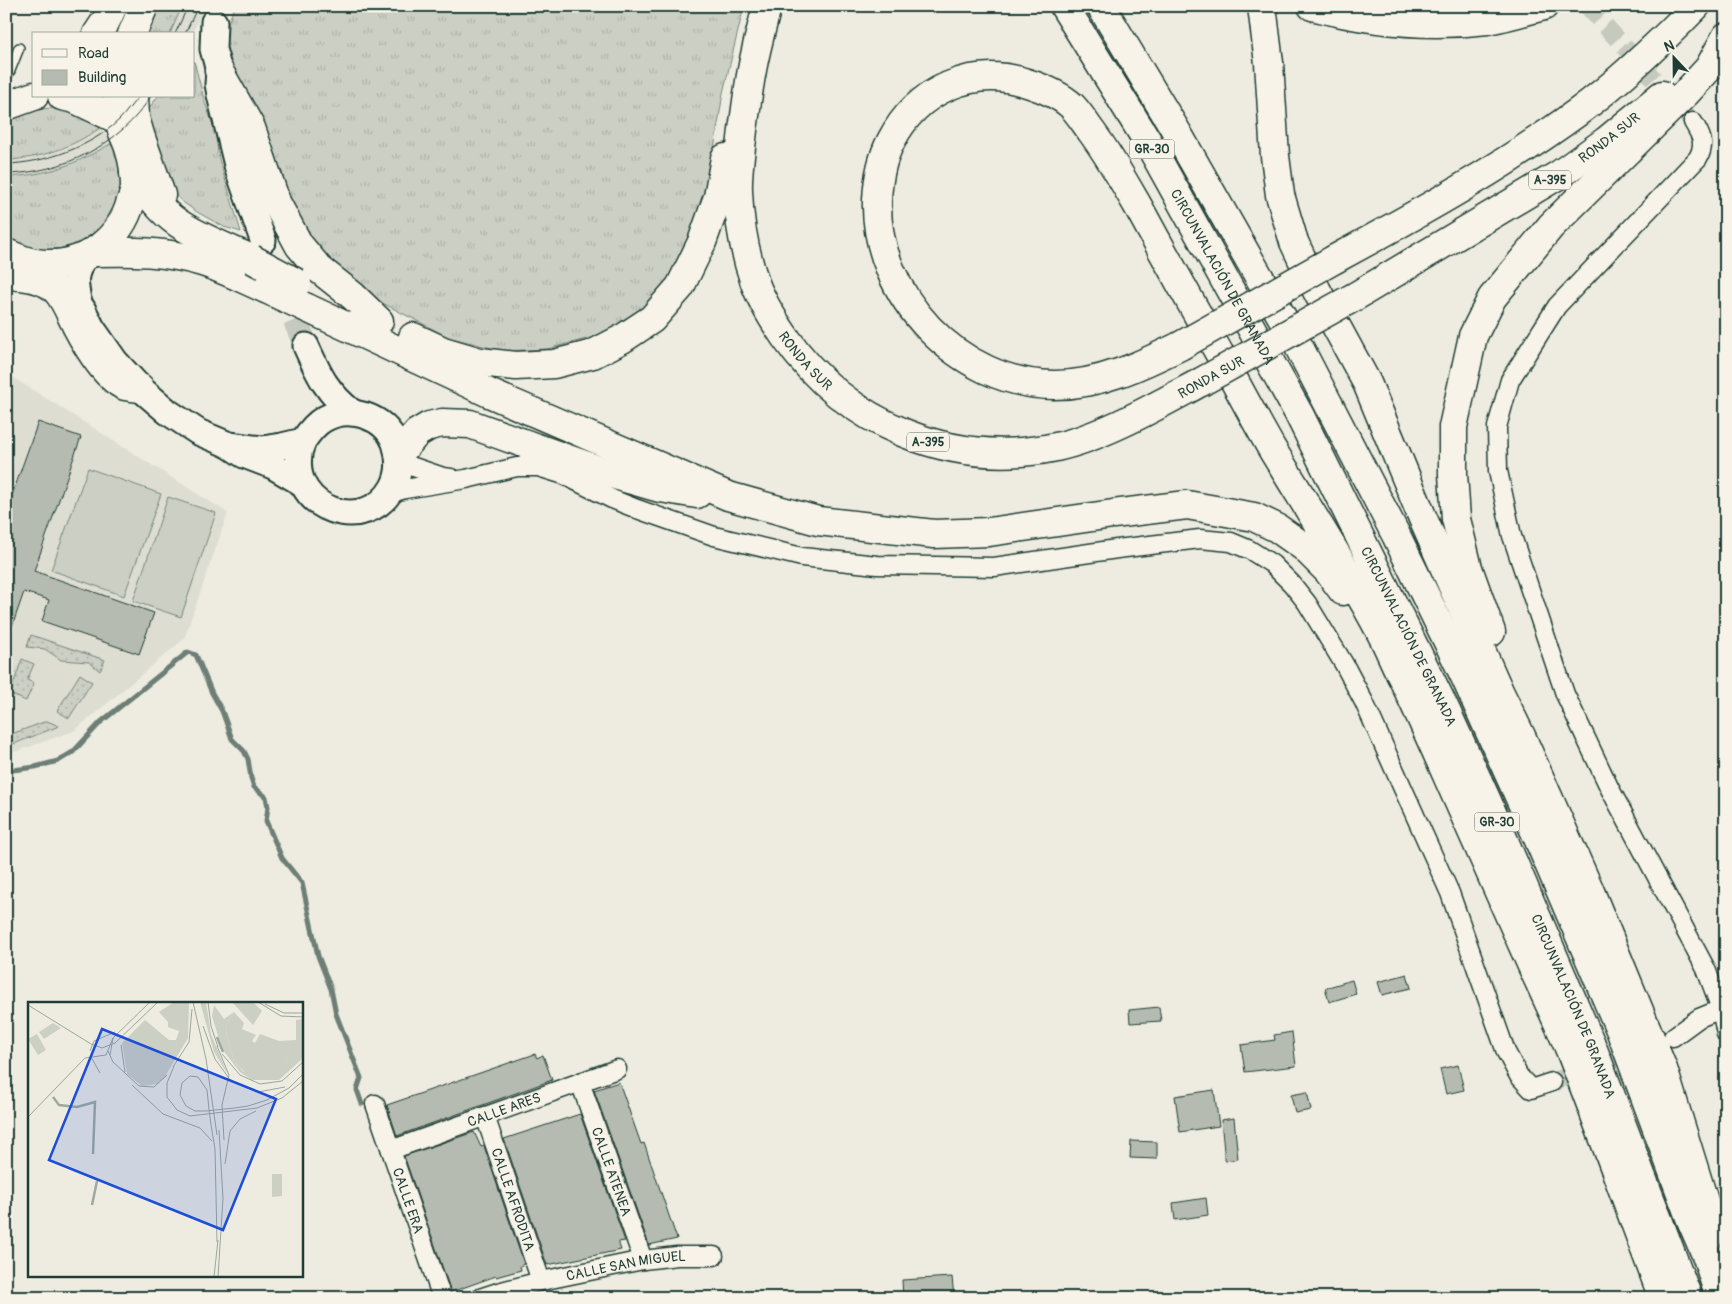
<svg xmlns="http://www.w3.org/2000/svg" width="1732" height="1304" font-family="Pangolin,sans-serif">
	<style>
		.built { fill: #ddddd2 }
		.grass { fill: url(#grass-tufts); stroke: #76867c }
		.garden { fill: url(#garden-dots); stroke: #76867c }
		.pitch { fill: #cccfc4; stroke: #76867c }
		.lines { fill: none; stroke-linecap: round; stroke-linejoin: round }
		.stream { stroke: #6c7e74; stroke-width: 5 }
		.building { fill: #b5bbb0; stroke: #1f3d34 }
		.street-tunnel { stroke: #c5c9be; stroke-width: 18; stroke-dasharray: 18 9; stroke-linecap: butt }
		.secondary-tunnel { stroke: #c5c9be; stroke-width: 25; stroke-dasharray: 25 12; stroke-linecap: butt }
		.lane-casing { stroke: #1f3d34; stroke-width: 12 }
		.street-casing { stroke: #1f3d34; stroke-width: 21 }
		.secondary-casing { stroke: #1f3d34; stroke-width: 29 }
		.primary-casing { stroke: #1f3d34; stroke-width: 31 }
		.highway-casing { stroke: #1f3d34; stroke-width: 31 }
		.lane { stroke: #f7f3e8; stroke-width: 9 }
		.street { stroke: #f7f3e8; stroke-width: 18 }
		.secondary { stroke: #f7f3e8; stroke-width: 25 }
		.primary { stroke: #f7f3e8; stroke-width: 28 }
		.highway { stroke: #f7f3e8; stroke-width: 28 }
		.tram { stroke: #1f3d34; stroke-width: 1 }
		.highway-bridge-casing { stroke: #1f3d34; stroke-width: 31; stroke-linecap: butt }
		.highway-bridge { stroke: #f7f3e8; stroke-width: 28 }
		.labels { text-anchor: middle; stroke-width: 4.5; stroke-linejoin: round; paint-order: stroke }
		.shield { fill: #f7f3e8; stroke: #60746a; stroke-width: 1 }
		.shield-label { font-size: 12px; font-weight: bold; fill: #1f3d34 }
		.street-label { font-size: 14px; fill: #1f3d34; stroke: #f7f3e8 }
		.inset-river { fill: none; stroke: #9fa99f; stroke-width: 2.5 }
		.inset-road { fill: none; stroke: #9ba69c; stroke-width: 1 }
		.view { fill: #1d4ed8; fill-opacity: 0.15; stroke: #1d4ed8; stroke-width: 2.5 }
		.inset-edge { fill: none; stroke: #1f3d34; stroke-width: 2.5 }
	</style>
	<defs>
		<pattern id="grass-tufts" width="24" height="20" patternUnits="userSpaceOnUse" patternTransform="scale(1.25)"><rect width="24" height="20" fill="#cccfc4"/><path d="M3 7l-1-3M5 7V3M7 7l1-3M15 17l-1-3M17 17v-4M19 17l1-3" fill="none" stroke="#afb3a9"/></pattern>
		<pattern id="garden-dots" width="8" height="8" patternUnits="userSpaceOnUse" patternTransform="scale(1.25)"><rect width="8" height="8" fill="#cccfc4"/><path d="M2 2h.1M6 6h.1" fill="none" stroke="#afb3a9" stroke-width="1.8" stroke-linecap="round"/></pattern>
	</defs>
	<rect width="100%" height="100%" fill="#eeece1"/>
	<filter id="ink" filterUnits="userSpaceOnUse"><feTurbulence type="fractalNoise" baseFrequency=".02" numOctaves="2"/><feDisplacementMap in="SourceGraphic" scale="10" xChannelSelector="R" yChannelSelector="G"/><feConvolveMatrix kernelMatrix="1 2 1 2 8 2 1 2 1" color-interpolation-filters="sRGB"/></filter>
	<g filter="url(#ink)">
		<g class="built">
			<polygon points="182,6 205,6 192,34 170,34"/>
			<polygon points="100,128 112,143 94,154 71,165 46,173 6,177 6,160 22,160 43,155 65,148 85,138"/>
			<polygon points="6,373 228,513 184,639 74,731 6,755"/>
		</g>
		<g class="grass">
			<polygon points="158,6 182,6 170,34 148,34"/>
			<polygon points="235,6 744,6 723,93 704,211 668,284 635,315 598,336 547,349 503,351 448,337 373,298 328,266 303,233 226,65 222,37"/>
			<polygon points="194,61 205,103 215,130 219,159 241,232 224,227 197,212 181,201 169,187 143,116 158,96 194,96"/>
			<path d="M50,108C69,110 85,116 100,128C72,147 41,159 6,160V123C20,113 34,110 50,108Z"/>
			<path d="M112,143L118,156L122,185L112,218L85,243L53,253L21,247L6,238V177C49,175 76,164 112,143Z"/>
		</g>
		<g class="garden">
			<polygon points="31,635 105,660 100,671 89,662 61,660 45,649 27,647"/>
			<polygon points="22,659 34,664 27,680 34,683 26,701 10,694"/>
			<polygon points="80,674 92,682 69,718 57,711"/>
			<polygon points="47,721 59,726 6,747 6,736"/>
		</g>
		<g class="pitch">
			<polygon points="88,468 161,494 124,596 51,570"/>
			<polygon points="168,497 216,513 181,617 133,601"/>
		</g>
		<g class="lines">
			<polyline class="stream" points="6,771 35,767 58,761 73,752 101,722 188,652 196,655 212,693 222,711 232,739 244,751 248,759 251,778 254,787 266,797 268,807 266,821 282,858 302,883 318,956 331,989 336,1014 361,1078 357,1090 362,1104"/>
		</g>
		<g class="building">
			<polygon points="38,422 81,437 34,571 154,613 139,654 42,621 49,600 24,592 8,638 6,638 6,512"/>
			<polygon points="1407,974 1411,988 1382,995 1378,982"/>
			<polygon points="1352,980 1356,994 1329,1002 1325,988"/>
			<polygon points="1159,1007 1161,1021 1130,1023 1129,1010"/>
			<polygon points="1292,1032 1296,1066 1245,1072 1241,1045 1275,1040 1274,1035"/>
			<polygon points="535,1054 537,1058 543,1055 552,1080 397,1136 387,1105"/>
			<polygon points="1458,1065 1464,1090 1446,1094 1440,1069"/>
			<polygon points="619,1082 641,1144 644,1143 677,1239 649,1245 594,1090"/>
			<polygon points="1214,1090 1219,1126 1180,1132 1175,1096"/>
			<polygon points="1307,1092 1311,1110 1295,1113 1291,1095"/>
			<polygon points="580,1114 625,1241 618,1242 621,1250 547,1265 504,1139"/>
			<polygon points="1234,1118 1238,1159 1225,1161 1221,1120"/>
			<polygon points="474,1132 481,1147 484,1146 524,1264 520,1266 521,1270 496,1277 496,1276 451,1292 404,1156"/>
			<polygon points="1131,1141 1157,1142 1157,1159 1130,1158"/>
			<polygon points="1206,1198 1208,1215 1175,1220 1173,1203"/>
			<polygon points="952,1277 954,1298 903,1298 902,1280"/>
		</g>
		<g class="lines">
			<g class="street-tunnel">
				<polyline points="1587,6 1693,122"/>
				<polyline points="1552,1082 1638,1050"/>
			</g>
			<polyline class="secondary-tunnel" points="281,286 306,346"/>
			<g class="lane-casing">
				<polyline id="lane" points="9,73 19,48"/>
			</g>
			<g class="street-casing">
				<g id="street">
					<path d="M1693,122C1701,135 1706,144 1698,158L1557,306L1510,380L1497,427L1498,471L1512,536L1565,694L1610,789L1706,969L1721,1009L1726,1034"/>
					<polyline points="399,462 443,477 451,478"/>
					<polyline points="389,494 405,489 466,479 517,467 538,467 564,475 612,499 637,509 714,536 802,557 877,565 994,567 1117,549 1200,539 1231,542 1250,550 1272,564 1292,584 1307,603 1344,664 1364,702 1450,893 1506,1052 1519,1076 1531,1089 1552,1082"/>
					<polyline points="1673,1037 1699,1018 1721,1009"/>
					<path id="s1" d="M580,1082L643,1260"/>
					<path id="s2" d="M375,1104L442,1298"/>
					<path id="s3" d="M485,1116L541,1281"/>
					<path id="s4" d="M391,1150L617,1069"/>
					<path id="s5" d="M480,1298L498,1292L541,1281L643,1260L677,1256H714"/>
				</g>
			</g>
			<g class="secondary-casing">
				<g id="secondary">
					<polyline points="214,22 213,49 219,71 218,84 220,95 238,169 263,240"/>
					<path d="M78,300C74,279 74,275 84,257"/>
					<polyline points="82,308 92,328 115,361 140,388 168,412 198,432 229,445 244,455 273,466 302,483"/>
					<path d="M306,346C319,375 327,393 353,413"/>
					<path d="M229,445L262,449L282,446L303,441C309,432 315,424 324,419C349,405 385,416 395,443C400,458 401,472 393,487C366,536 291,510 299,455C299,450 302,445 303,441"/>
				</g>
			</g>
			<g class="primary-casing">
				<g id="primary">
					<polyline points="97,34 107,19 113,6"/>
					<polyline points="132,34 144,6"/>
					<polyline points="62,96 75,99 119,120"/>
					<polyline points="6,106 34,96"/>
					<path d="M6,253C20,259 31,264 46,264C86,266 121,238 131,201C133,196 135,191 135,186C135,173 133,160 129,148C126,138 120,129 119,119C118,112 118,104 118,96"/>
					<path d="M6,275C22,276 41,277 54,288C62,295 67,306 72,317C81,336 104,378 125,386C129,387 135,387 140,388"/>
				</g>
			</g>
			<g class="highway-casing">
				<g id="highway">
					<path id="s6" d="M767,6C762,27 756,48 752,70C748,90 746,110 743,130C741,150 737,172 738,191C739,223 745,254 755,283C762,302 774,321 785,337C846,424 951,469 1056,447C1103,437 1158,405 1201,382"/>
					<path id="s7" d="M1064,6L1148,142L1299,414L1446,711L1487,801L1591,1044L1688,1298"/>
					<polyline points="1101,6 1175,129 1299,347 1396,535 1466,679 1537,836 1621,1032 1691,1220 1707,1257 1720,1298"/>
					<polyline points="1262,6 1269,63 1275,156 1280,195 1294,242 1317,291 1367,383 1424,521 1499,691 1521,736 1589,889 1663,1069 1708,1214 1708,1238"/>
					<path d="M1312,6C1369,21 1429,27 1487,20C1506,17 1525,11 1544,6"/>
					<polyline points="219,71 251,128 276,202 299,245 319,269 353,296 379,321"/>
					<polyline points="134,96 135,118 141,138 161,195"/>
					<path d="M134,173C146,192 160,211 178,223C200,238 227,248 252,259"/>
					<path d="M94,252C131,251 167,251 202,262C224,269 245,280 266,289"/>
					<path d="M1335,259C1418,214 1501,168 1578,112C1620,81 1659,44 1696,6"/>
					<path id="s8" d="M1356,296L1560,174L1606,141L1662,95"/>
					<polyline points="307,308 489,393 728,496 818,521 934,534 989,532 1113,514 1187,505 1221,511 1254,517 1277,528 1304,547 1328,571 1343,591"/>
					<polyline points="413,337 443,351 480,362 516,366 554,364 593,354 622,339 652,319 680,287 702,242 718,197 725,158"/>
					<path d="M1180,346C1141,365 1100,385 1055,385C959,385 874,295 877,200C878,179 881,160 891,141C917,90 972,65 1027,83C1043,88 1060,95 1072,106C1079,113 1085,123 1091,131C1109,155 1124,182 1139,208C1168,262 1198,315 1228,369C1242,395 1257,423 1272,449C1309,510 1348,570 1381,633C1389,648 1395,664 1403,679C1425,725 1445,771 1466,818C1488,867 1510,917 1532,966C1545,994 1558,1022 1570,1050C1602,1132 1632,1215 1663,1298"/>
					<polyline points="399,454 417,433 429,426 442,423 470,424 601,471 660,488 697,494"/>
					<polyline points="1491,632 1468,568 1456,519 1453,474 1453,427 1473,336 1492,298 1551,226 1686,93 1709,68 1726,37"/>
				</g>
			</g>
			<use href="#lane" class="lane"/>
			<use href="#street" class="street"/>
			<use href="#secondary" class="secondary"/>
			<use href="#primary" class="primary"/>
			<use href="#highway" class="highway"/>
			<g class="tram">
				<polyline points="175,34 188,6"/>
				<polyline points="185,34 198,6"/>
				<path d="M6,164C45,163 91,147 119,120C126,113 132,104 139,96"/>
				<path d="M6,174C62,173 121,145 151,96"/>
			</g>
			<g class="highway-bridge-casing">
				<g id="highway-bridge">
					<polyline points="252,259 297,283"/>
					<polyline points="266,289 307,308"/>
					<polyline points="1180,346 1335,259"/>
					<polyline points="1201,382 1356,296"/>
				</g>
			</g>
			<use href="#highway-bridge" class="highway-bridge"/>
		</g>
	</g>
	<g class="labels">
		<g class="shield">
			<rect x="1129.5" y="139.5" width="45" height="19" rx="4"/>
			<rect x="1529" y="170.5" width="42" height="19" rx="4"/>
			<rect x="907" y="432.5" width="42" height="19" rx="4"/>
			<rect x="1474.5" y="812.5" width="45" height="19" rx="4"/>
		</g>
		<g class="shield-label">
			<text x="1152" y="153">GR-30</text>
			<text x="1550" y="184">A-395</text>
			<text x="928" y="446">A-395</text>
			<text x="1497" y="826">GR-30</text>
		</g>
		<g class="street-label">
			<text dy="5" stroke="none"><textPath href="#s8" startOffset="299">RONDA SUR</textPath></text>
			<text dy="5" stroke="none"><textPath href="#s7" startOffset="314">CIRCUNVALACIÓN DE GRANADA</textPath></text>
			<text dy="5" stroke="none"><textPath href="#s6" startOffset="375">RONDA SUR</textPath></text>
			<text transform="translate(1211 377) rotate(-29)" y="5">RONDA SUR</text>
			<text dy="5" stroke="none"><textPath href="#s7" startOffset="719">CIRCUNVALACIÓN DE GRANADA</textPath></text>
			<text dy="5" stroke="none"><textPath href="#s7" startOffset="1124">CIRCUNVALACIÓN DE GRANADA</textPath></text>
			<text dy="5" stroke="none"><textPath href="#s4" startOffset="120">CALLE ARES</textPath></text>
			<text dy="5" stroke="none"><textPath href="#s1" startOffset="95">CALLE ATENEA</textPath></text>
			<text dy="5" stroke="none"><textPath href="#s3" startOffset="88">CALLE AFRODITA</textPath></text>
			<text dy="5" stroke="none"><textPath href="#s2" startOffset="102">CALLE ERA</textPath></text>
			<text dy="5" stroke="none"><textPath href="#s5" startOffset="150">CALLE SAN MIGUEL</textPath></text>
		</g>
	</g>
	<g transform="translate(28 1002)">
		<rect width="275" height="275" fill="#eeece1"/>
		<path d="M146,0H161L160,36L136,76L129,82L114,84L99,72L94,41L117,18L141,38H148L151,29L140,25V20L131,10ZM172,0H178L183,32L200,73L186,50ZM204,0H225L234,9L225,23Z" fill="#cccfc4"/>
		<path d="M186,3L196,17L206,10L197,25L206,60L216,70L257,59L268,38V18L275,17V56L251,78H224L212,70L194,47L184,14ZM25,21L33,26L16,37L11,30Z" fill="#cccfc4"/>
		<path d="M244,172H254V194L244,195Z" fill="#cccfc4"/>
		<path d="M206,10L216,21L214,27L228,33L224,39L227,41L232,32L251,39L269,38L257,59L238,74L230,76L217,70L206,60L197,25ZM9,32L18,48L10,53L0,37Z" fill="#cccfc4"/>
		<path class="inset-river" d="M189,35L195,50M25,95L31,103L49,105L67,100L65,152M64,203L69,179"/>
		<path class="inset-road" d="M165,0L178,57L189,133M180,0L183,24L190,45M230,0L253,14L275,15M237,2L256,11H275M0,3L63,42L74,46L87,41L130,0M175,24L187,57L203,79L230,90L257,85M93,43L97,70M189,44L201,73L194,103L196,138M62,49L66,39L87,30M80,49L85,60L111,84L126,85L139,73M194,52L212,73L232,82L254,79L275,60M82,53L85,36M63,55L72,71M146,64L139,81V95L149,108L162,114L229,106L254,96L275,79M145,65L161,40L164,7M104,83L135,112L172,126L184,139M0,115L57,56L78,53L85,36L122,0M197,162L202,129L212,117L228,109M189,240L187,147L183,123L181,107L179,88L170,75L162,74L154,81L152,93L158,104L167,109H178L197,107L207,106L220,104L239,98L261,86L275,72M186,275L190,238M190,275L195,196L191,128"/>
		<path class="view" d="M74,27L248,97L195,228L21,158Z"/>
		<rect width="275" height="275" class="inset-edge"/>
	</g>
	<rect width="1732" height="1304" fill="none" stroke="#f7f3e8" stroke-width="25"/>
	<rect x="12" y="12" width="1707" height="1279" fill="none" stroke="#1f3d34" stroke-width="2" filter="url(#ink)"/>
	<rect x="32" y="32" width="162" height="65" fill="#f7f3e8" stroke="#a1aaa0"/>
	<rect x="42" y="49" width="25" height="8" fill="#f7f3e8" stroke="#a1aaa0"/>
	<text x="78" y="58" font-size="15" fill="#1f3d34">Road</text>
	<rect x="42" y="70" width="25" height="15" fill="#b5bbb0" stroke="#a1aaa0"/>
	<text x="78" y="82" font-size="15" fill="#1f3d34">Building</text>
	<g transform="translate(1674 58) rotate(338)" stroke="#f7f3e8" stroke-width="4" paint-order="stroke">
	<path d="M0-4L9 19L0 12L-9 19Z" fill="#1f3d34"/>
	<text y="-8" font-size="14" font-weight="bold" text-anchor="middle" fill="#1f3d34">N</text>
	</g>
</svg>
